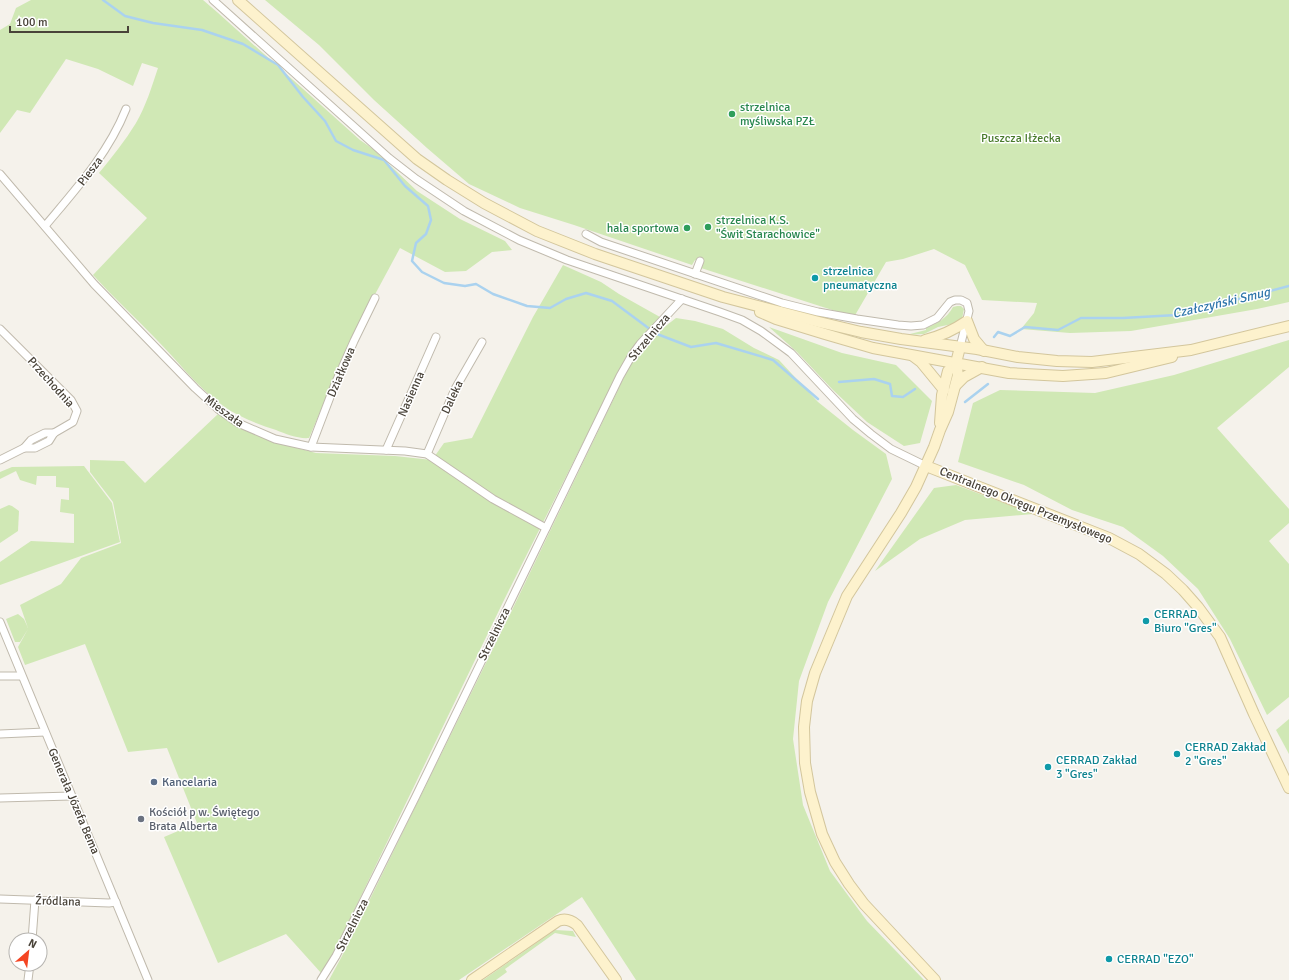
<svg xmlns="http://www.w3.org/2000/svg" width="1289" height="980" font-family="Signika,sans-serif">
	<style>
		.green { fill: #d0e8b5 }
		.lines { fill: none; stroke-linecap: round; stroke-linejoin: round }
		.stream { stroke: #aad2ef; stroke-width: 2.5 }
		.street-casing { stroke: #c0baad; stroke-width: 9 }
		.secondary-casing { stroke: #d3c69c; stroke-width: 12 }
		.street { stroke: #fff; stroke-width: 7 }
		.secondary { stroke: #fdf2cd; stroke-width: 10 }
		.leisure-dot { fill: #2e9e5b; stroke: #fff; stroke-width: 1.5 }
		.culture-dot { fill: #0f9aa8; stroke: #fff; stroke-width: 1.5 }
		.service-dot { fill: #5c6f8a; stroke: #fff; stroke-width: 1.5 }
		.worship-dot { fill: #6b7280; stroke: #fff; stroke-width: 1.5 }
		.labels { text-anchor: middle; stroke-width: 3; stroke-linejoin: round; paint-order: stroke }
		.leisure-label { font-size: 12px; fill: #27864d; stroke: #fff; text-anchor: start }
		.park-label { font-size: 12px; fill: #497b2c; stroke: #fff }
		.street-label { font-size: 12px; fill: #494339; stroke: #fff }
		.culture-label { font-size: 12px; fill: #0d838f; stroke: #fff; text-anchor: start }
		.service-label { font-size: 12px; fill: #4e5e75; stroke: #fff; text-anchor: start }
		.worship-label { font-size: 12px; fill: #5b616d; stroke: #fff; text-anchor: start }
		.water-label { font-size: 13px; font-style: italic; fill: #3177ac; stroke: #fff }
	</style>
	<rect width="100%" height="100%" fill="#f5f2eb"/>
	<g class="green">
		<path d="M31,0H203L217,12L360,140L373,149L417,191L460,219L505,241L512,250L492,252L466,271L445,272L400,248L351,339L309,438C298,439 286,434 276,430C258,424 238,417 222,405C196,386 177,360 155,338C135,317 113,297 93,275L147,218L99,173C112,157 125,141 136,123C146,106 152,86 158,68L142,63L133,86L98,69L66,59L30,113L17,110L0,133V30L10,24L16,8Z"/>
		<polygon points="265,0 1289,0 1289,302 1257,309 1131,331 1070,333 1021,329 1034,313 1037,303 982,300 965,265 934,249 903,259 886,262 854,317 701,268 703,262 695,260 692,265 574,225 520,208 469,184 427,148 374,100 319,45"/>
		<polygon points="563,265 601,282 619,294 660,317 634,348 622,365 505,598 332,956 322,974 286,934 218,963 164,837 197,823 167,748 128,752 85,644 25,665 18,647 28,629 20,642 15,642 6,619 18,614 24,619 28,628 20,605 61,584 81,558 121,543 113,502 90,472 90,460 124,461 145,483 218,414 243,428 278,443 316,453 395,456 432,460 444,443 472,438 533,317"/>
		<path d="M957,306H961L964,309L962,319L957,323L938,327L924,334L906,335L926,330V328C938,323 946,319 953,307Z"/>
		<polygon points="676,318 695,321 723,329 754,348 779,360 818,402 853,430 886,454 892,479 828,602 799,681 793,739 803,805 830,871 867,921 924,980 636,980 582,897 459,980 329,980 342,956 513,608 629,367 649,339"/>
		<polygon points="769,327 842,353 896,365 932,401 920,443 904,446 867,422 833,390 797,352"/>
		<polygon points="1289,340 1289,367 1217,428 1289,509 1289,523 1269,541 1289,564 1289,697 1267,715 1230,639 1198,589 1163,556 1123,527 1072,510 1024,485 958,462 973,403 1000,390 1095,393 1174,375"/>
		<polygon points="84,466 112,503 120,542 0,585 0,562 31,541 74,543 74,514 60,512 61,499 69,500 69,488 56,487 56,476 37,476 36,485 20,480 16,471 0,479 0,472 12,467"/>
		<polygon points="956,485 1033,514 965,520 920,539 875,571 934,488"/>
		<polygon points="9,505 12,506 19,511 18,531 0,543 0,509"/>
		<polygon points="1289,719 1289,754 1276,730"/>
		<polygon points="555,930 573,931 576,937 555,933 505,969 507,972 496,980 483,980"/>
	</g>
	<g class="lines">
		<g class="stream">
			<polyline points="103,0 125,16 153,23 202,30 243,44 278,65 303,97 325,121 336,141 353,150 384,160 405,186 428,206 431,220 426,234 416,243 412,261 422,272 444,283 465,286 476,284 493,294 527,306 550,308 566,299 586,293 612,301 651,330"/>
			<polyline points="657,334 691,347 716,343 773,360 818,399"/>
			<polyline points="994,337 998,332 1010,336 1025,327 1058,330 1081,318 1123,318 1177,315 1289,286"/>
			<polyline points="839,382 874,379 890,384 892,396 903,397 915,389"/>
			<polyline points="965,402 988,384"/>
		</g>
		<g class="street-casing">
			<g id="street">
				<polyline points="213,0 389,158 416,179 464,211 519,240 567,260 720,312 742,320 761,331 791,353 853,419 871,434 891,449 926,466"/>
				<polyline points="0,174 94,284 195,388 218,409 238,423 275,439 311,447 405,451 427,454 493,499 546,528"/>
				<path d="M45,226C76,189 108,154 126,109"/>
				<polyline points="586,234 601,242 782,303 818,312 857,319 898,325 911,326 923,325 937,318 950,302 955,300 961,300 967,303 969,311 960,347"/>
				<polyline points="695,274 700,261"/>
				<polyline points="0,329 71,400 77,411 73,422 54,433 49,441 35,448 24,448"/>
				<polyline points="311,447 335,384 354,341 375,298"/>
				<polyline points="386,450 436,337"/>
				<polyline points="427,454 455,389 482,342"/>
				<polyline points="0,460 24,448 31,440 45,433 54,433"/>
				<polyline points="0,622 148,980"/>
				<polyline points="0,676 21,676"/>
				<polyline points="0,734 45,732"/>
				<polyline points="0,798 71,796"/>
				<polyline points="0,899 109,903 116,902"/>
				<polyline points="32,940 35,900"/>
				<polyline points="28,980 30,964"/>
				<polyline points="321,980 336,956 416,796 620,376 632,355 640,344 682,299"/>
			</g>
		</g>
		<g class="secondary-casing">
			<g id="secondary">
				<polyline points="238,0 417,159 447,180 484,203 537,231 595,254 723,297 819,322 861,332 901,339 977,349 1018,357 1057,361 1092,362 1191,350 1289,326"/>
				<polyline points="760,312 776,319 825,334 873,348 1009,373 1063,376 1106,373 1172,357"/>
				<path d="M925,340C941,336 954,330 967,321L974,339L984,351"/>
				<polyline points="913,356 921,362 944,390"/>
				<polyline points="956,385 964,377 982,367"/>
				<polyline points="940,423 942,395 948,371 956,363"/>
				<polyline points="926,466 1109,538 1139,554 1166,574 1183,590 1198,607 1220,637 1254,714 1289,788"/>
				<path d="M472,980L558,921C565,918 571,920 577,925L616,980"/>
				<polyline points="935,980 864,904 849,884 835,862 822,834 810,792 805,763 804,727 807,701 815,673 847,596 901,513 916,487 934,447 940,430 948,412 958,375 956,363 960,347"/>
			</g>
		</g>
		<use href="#street" class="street"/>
		<use href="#secondary" class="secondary"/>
	</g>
	<g class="leisure-dot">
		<circle cx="732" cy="114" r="4"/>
		<circle cx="708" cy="227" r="4"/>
		<circle cx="687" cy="228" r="4"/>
	</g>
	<g class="culture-dot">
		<circle cx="815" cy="278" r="4"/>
		<circle cx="1146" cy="621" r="4"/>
		<circle cx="1177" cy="754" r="4"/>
		<circle cx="1048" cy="767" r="4"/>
		<circle cx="1109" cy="959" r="4"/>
	</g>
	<circle class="service-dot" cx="154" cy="782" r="4"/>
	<circle class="worship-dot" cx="141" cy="819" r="4"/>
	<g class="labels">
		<g class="leisure-label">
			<text x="740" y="111">strzelnica<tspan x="740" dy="14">myśliwska PZŁ</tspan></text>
			<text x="716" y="224">strzelnica K.S.<tspan x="716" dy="14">"Świt Starachowice"</tspan></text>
			<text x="679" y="232" text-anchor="end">hala sportowa</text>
		</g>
		<g class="park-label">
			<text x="1021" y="142">Puszcza Iłżecka</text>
		</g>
		<g class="street-label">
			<text transform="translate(90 171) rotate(-53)" y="4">Piesza</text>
			<text transform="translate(649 337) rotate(-50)" y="4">Strzelnicza</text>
			<text transform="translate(341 372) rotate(-67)" y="4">Działkowa</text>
			<text transform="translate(51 382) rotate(48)" y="4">Przechodnia</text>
			<text transform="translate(411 394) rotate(-66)" y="4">Nasienna</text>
			<text transform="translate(452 397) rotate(-65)" y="4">Daleka</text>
			<text transform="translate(224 411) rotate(36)" y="4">Mieszała</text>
			<text transform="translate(1026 505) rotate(22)" y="4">Centralnego Okręgu Przemysłowego</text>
			<text transform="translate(494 634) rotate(-64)" y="4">Strzelnicza</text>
			<text transform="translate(74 801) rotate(67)" y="4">Generała Józefa Bema</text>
			<text transform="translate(58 901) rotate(2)" y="4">Źródlana</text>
			<text transform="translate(352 925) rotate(-63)" y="4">Strzelnicza</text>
		</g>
		<g class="culture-label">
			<text x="823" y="275">strzelnica<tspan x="823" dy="14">pneumatyczna</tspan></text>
			<text x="1154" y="618">CERRAD<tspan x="1154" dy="14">Biuro "Gres"</tspan></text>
			<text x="1185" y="751">CERRAD Zakład<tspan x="1185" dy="14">2 "Gres"</tspan></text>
			<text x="1056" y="764">CERRAD Zakład<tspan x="1056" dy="14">3 "Gres"</tspan></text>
			<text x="1117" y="963">CERRAD "EZO"</text>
		</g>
		<g class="service-label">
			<text x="162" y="786">Kancelaria</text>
		</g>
		<g class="worship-label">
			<text x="149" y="816">Kościół p w. Świętego<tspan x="149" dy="14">Brata Alberta</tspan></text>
		</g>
		<g class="water-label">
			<text transform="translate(1221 302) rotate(-13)" y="5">Czałczyński Smug</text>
		</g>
	</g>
	<g transform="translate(28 952) rotate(28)"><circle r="19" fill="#ffffff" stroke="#b6b4b0"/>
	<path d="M0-3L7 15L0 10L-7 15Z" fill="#f44523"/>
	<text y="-6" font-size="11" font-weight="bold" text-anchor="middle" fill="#494339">N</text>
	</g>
	<path d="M10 26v6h118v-6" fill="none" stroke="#494339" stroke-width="2"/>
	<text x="16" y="26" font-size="12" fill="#494339" stroke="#ffffff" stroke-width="3" paint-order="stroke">100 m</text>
</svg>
